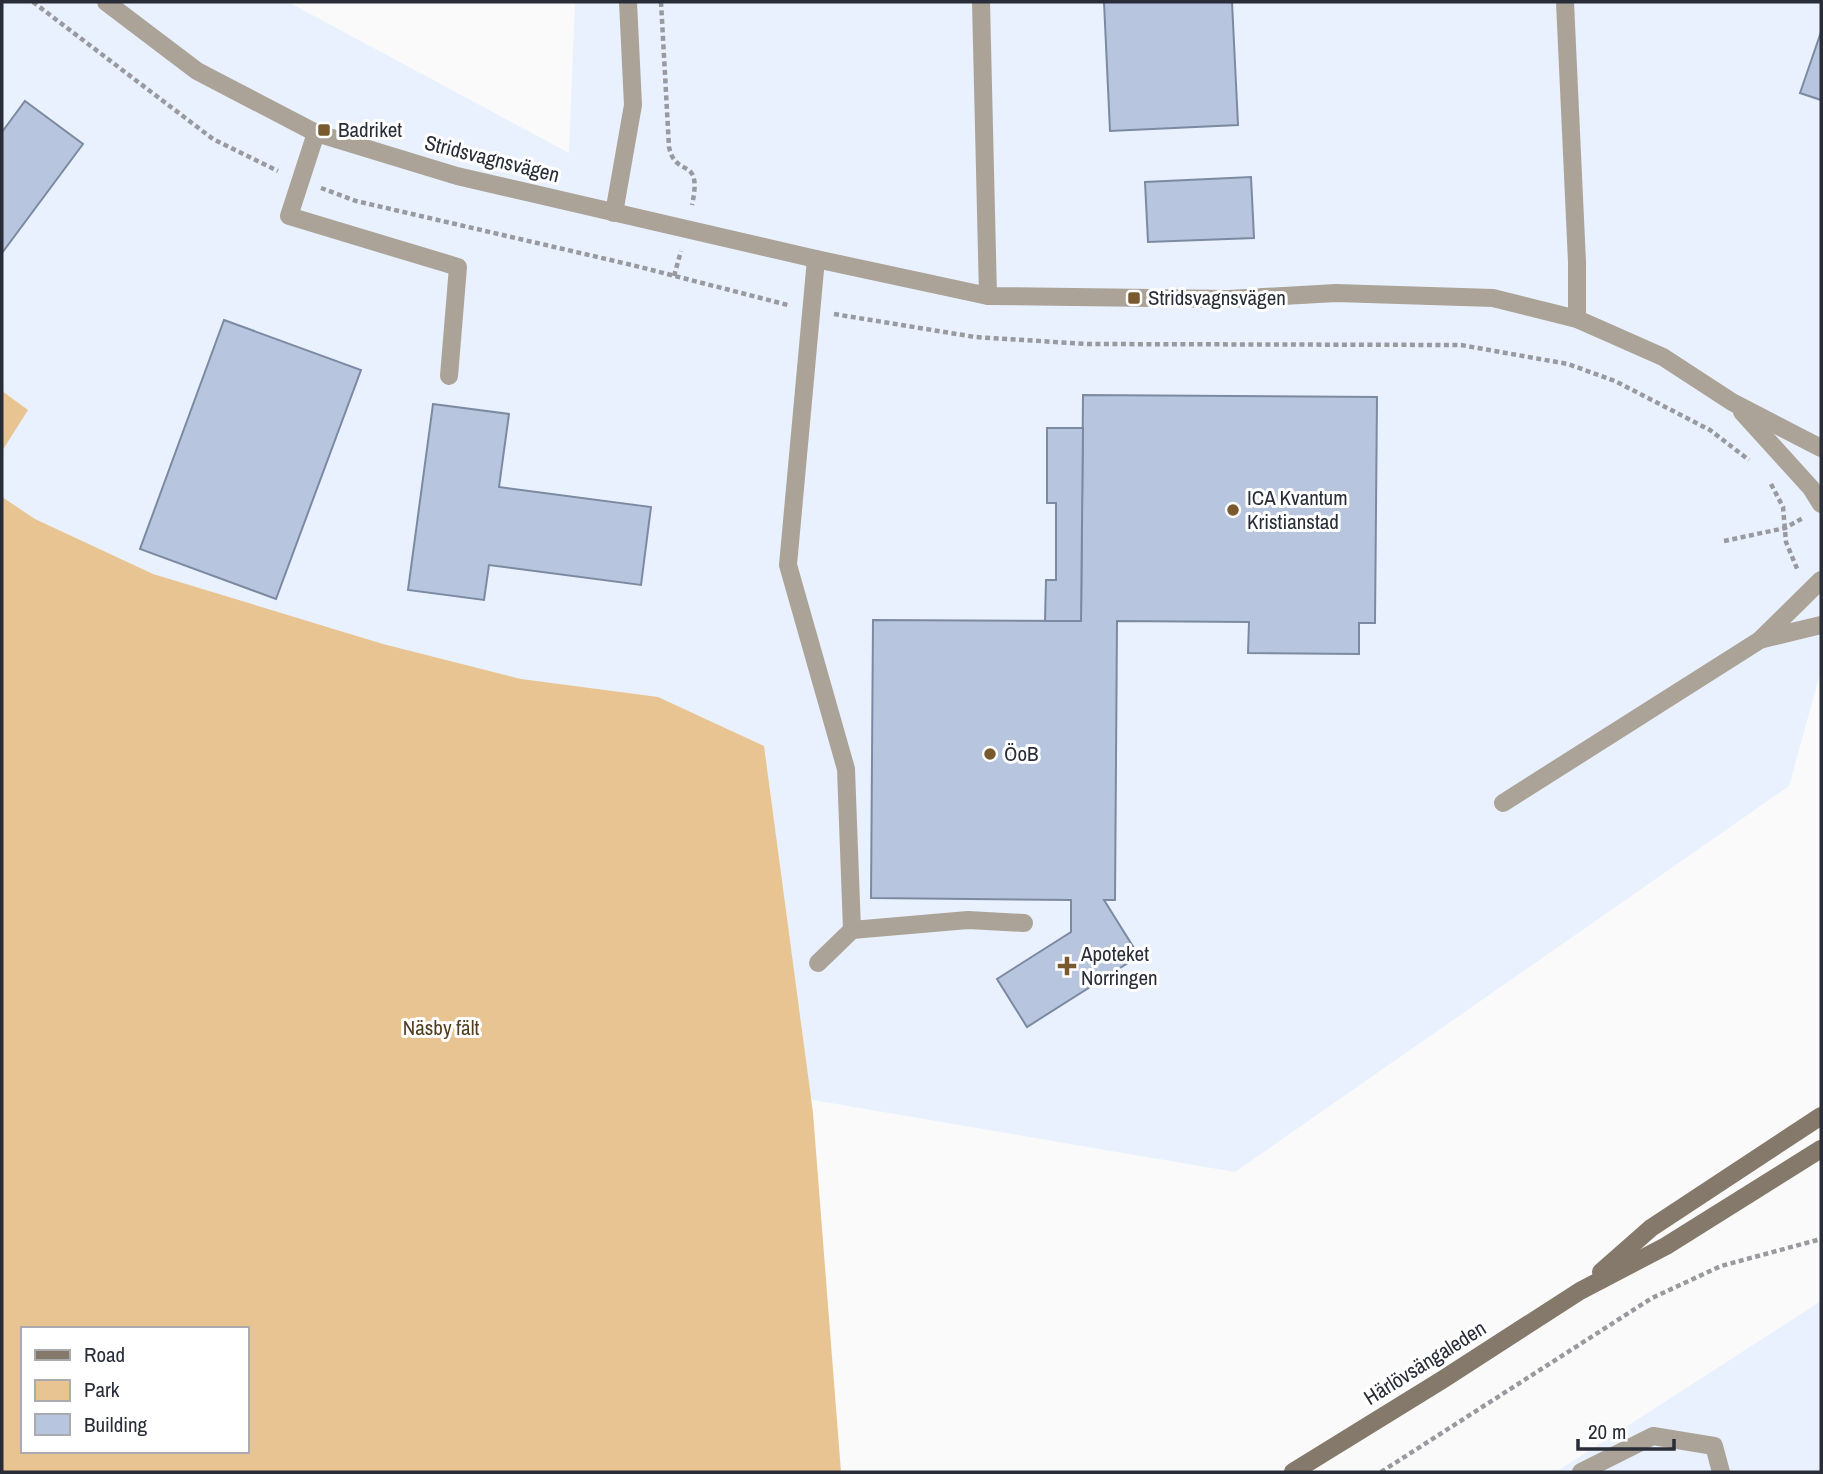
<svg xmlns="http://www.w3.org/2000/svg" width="1823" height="1474" font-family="'Archivo Narrow',sans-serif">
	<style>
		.built { fill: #e9f1fe }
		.green { fill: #e8c492; fill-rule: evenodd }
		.building { fill: #b7c5df; stroke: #7c8aa1; stroke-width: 2 }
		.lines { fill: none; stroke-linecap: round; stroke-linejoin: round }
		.path { stroke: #989a9f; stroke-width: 4.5; stroke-dasharray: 5 3.5; stroke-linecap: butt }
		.service { stroke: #aba398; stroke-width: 18 }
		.minor { stroke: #aba398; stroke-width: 18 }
		.tertiary { stroke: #aba398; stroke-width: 18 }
		.secondary { stroke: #84796a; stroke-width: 18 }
		.poi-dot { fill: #785a2e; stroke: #fff; stroke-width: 2.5 }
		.labels { text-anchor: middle; stroke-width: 6; stroke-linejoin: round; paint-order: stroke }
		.poi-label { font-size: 21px; fill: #282d37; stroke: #fff; text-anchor: start }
		.street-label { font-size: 21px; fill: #282d37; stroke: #fff }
		.park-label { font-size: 21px; fill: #523d1e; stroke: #fff }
	</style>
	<rect width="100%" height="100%" fill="#fafafa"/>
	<g class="built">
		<polygon points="2,2 288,2 569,153 575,2 1821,2 1821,670 1789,786 1235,1172 807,1099 99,580 2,515"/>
		<polygon points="1821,1301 1821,1472 1556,1472"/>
	</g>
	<g class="green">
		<polygon points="2,391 28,410 2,451"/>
		<path d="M2,497L35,519L153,574L383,644L521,679L658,697L764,746L813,1113L841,1472H2ZM23,1329H247V1451H23Z"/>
	</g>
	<g class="building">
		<polygon points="1104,2 1232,2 1238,125 1110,131"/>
		<polygon points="1821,32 1821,100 1800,93"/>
		<polygon points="25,101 83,144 2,253 2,132"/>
		<polygon points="1251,177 1254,238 1148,242 1145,182"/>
		<polygon points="224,320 361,370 276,599 140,549"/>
		<polygon points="1083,395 1377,397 1375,623 1359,623 1359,654 1248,653 1249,622 1117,621 1115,900 1104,900 1139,956 1027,1027 997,979 1071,932 1071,900 871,898 873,620 1081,621"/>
		<polygon points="433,404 509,414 499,487 651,507 641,585 489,565 484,600 408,590"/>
		<polygon points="1047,428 1083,428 1081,621 1045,621 1046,580 1056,580 1056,503 1047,503"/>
	</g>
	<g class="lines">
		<g class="path">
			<polyline points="33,2 213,139 278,171"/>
			<path d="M661,2L669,147C676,180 703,154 692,205"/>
			<polyline points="321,188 356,201 632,265 788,305"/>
			<polyline points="674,276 681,251"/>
			<polyline points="834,314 975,337 1087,344 1461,345 1568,364 1615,381 1710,430 1749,460"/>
			<polyline points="1771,484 1783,507 1786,542 1798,571"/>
			<polyline points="1724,541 1785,528 1803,518"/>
			<polyline points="1381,1472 1652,1298 1721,1266 1821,1239"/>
		</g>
		<g class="service">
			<polyline points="1565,2 1577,262 1577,319"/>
			<polyline points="316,133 289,216 458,267 449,376"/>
			<polyline points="816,259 788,565 846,769 852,930 818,963"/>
			<polyline points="852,930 968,920 1024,923"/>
			<polyline points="1581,1472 1653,1436 1714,1446 1721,1472"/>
		</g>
		<g class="minor">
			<polyline points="981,2 988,296"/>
			<polyline points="614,213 633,105 628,2"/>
			<polyline points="1763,639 1821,625"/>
			<polyline points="1503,803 1760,640 1821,580"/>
		</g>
		<g class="tertiary">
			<polyline points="106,2 197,71 316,133 457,176 816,259 988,296 1229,299 1336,293 1493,298 1577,319 1663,357 1732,402 1821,448"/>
			<polyline points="1742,412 1811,488 1821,504"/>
		</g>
		<g class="secondary">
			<polyline points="1601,1272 1651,1228 1821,1116"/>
			<polyline points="1293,1472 1442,1380 1580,1291 1666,1246 1821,1149"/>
		</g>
	</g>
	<g class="poi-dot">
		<rect x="317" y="123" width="14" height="14" rx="3.5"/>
		<rect x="1127" y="291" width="14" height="14" rx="3.5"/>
		<circle cx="1233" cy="510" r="7"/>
		<circle cx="990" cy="754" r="7"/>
		<path d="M1063.5 955.5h7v7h7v7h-7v7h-7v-7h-7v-7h7z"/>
	</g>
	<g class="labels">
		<g class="poi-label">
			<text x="338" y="137">Badriket</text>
			<text x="1148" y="305">Stridsvagnsvägen</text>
			<text x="1247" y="505">ICA Kvantum<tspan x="1247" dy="24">Kristianstad</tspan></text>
			<text x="1004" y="761">ÖoB</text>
			<text x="1081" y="961">Apoteket<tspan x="1081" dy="24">Norringen</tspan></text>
		</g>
		<g class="street-label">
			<text transform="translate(492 159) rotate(14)" y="7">Stridsvagnsvägen</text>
			<text transform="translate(1425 1363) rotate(-32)" y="7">Härlövsängaleden</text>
		</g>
		<g class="park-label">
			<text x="441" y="1035">Näsby fält</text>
		</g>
	</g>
	<rect width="1823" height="1474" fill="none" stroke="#282d37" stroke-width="7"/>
	<rect x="21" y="1327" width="228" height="126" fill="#ffffff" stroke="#a9abaf" stroke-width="2"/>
	<rect x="35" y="1350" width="35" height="10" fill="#84796a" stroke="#a9abaf" stroke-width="2"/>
	<text x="84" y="1362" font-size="21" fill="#282d37">Road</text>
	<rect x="35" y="1380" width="35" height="21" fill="#e8c492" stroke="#a9abaf" stroke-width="2"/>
	<text x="84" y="1397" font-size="21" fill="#282d37">Park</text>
	<rect x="35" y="1414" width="35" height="21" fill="#b7c5df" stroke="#a9abaf" stroke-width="2"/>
	<text x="84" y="1432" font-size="21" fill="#282d37">Building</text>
	<path d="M1578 1439v10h96v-10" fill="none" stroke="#282d37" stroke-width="3.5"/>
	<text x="1588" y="1439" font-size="21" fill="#282d37" stroke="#ffffff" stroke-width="5" paint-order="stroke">20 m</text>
</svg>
